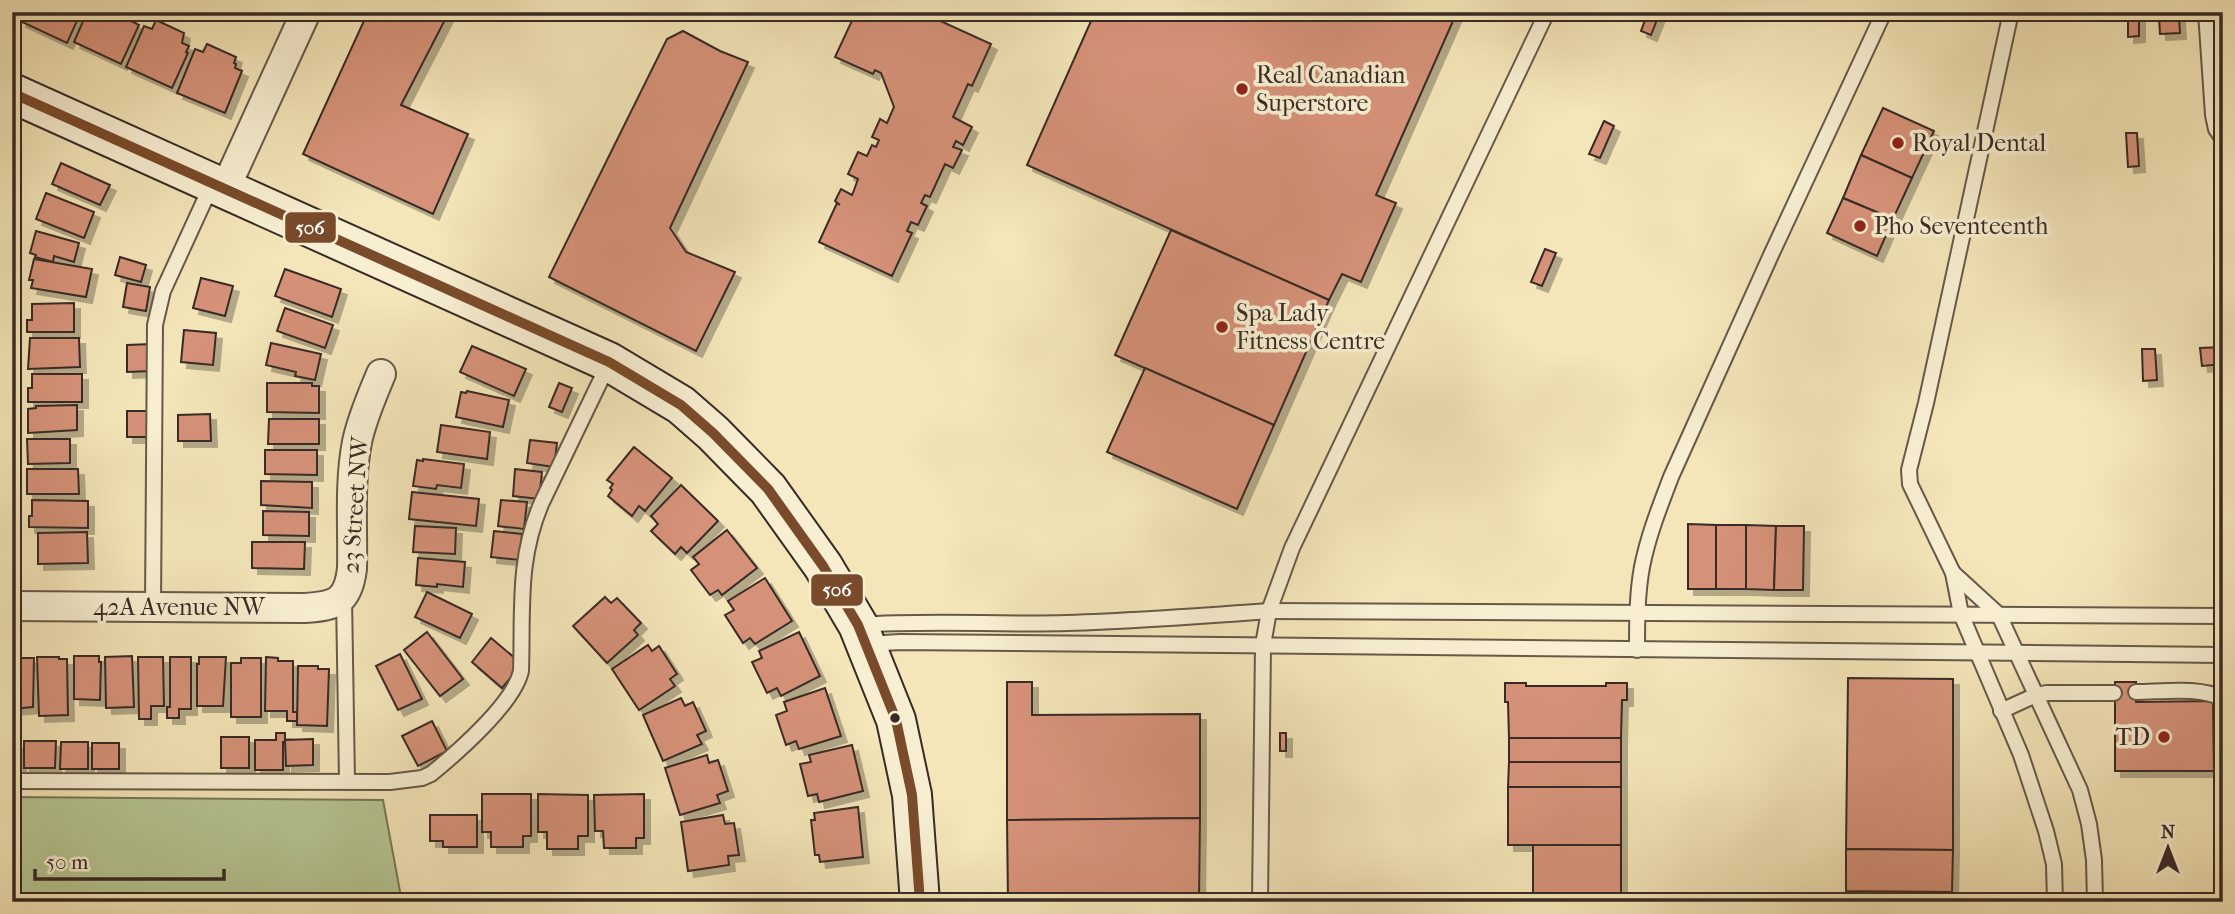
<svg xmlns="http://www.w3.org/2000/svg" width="2235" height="914" font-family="'IM FELL French Canon',serif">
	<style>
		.green { fill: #b6c693; stroke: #77785c; stroke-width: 2 }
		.building { fill: #d69279; stroke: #382a25; stroke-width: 2; filter: url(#shadow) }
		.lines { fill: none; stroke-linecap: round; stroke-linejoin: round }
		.lane-casing { stroke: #67594a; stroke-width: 18 }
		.street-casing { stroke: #67594a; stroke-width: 32 }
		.secondary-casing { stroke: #382a25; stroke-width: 42 }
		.lane { stroke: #f8efd2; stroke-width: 14 }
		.street { stroke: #f8efd2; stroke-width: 28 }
		.secondary { stroke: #f8efd2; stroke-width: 38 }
		.bus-1-casing { stroke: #f8efd2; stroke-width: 16 }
		.bus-1 { stroke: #7a4b2a; stroke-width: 10 }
		.poi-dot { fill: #8f2418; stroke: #f8efd2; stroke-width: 2.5 }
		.bus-dot { fill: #382a25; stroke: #f8efd2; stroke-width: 2.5 }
		.labels { text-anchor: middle; stroke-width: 7; stroke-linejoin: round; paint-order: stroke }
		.poi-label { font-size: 24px; fill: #382a25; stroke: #f8efd2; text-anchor: start }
		.street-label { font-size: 24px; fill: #382a25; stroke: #f8efd2 }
		.line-badge { stroke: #f8efd2; stroke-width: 2.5 }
		.badge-label { font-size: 19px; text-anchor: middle; font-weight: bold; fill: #fff }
	</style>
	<defs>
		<filter id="shadow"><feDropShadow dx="6" dy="6" stdDeviation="0" flood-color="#0004"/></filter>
	</defs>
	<rect width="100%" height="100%" fill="#f4e6b9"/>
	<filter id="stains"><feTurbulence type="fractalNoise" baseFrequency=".00286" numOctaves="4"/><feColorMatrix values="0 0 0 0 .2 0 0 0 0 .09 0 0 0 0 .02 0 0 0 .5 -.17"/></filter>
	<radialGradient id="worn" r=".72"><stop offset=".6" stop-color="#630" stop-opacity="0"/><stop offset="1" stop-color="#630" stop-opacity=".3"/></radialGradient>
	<polygon class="green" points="12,797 383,800 402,902 12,902"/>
	<g class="building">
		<polygon points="24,12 81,12 67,43 20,21"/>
		<polygon points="87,12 131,12 129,20 139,25 121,64 74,42"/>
		<polygon points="368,12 449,12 401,105 468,134 433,214 303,154"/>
		<polygon points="856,12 939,12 936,19 991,44 972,86 968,84 953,117 972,127 963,145 956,141 953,147 962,150 953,168 945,164 930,197 925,195 921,203 927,206 918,225 911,222 907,231 912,233 892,276 819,242 837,203 840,205 835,201 841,189 852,195 854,190 858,179 848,174 858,152 867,156 872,145 876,147 879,140 872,137 880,119 887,123 894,107 881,73 875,70 873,74 835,57"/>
		<polygon points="1095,12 1457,12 1376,195 1396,203 1361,282 1342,274 1329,300 1027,165"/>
		<polygon points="1648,12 1660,12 1651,35 1641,31"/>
		<polygon points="2128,12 2139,12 2139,36 2128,37"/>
		<polygon points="2159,17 2179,17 2180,33 2160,34"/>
		<polygon points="156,20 184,33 182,43 189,46 186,52 188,53 172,88 126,67 144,26 152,29"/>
		<polygon points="683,31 720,51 748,62 670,228 686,252 735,272 696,351 549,277 667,39"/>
		<polygon points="207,44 236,57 234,63 236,64 235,68 242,71 225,113 177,93 195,49 203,52"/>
		<polygon points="1883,108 1934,131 1912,178 1861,155"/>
		<polygon points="1604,121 1614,126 1600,158 1589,154"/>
		<polygon points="2126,133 2137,133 2139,166 2128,167"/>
		<polygon points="1861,155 1912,178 1893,219 1843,198"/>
		<polygon points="61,163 110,185 100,205 52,184"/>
		<polygon points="46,193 94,212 84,238 36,219"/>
		<polygon points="1843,198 1893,219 1877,256 1827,233"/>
		<polygon points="1171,230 1329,300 1274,425 1115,355"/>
		<polygon points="36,231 79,243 74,262 54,256 53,262 35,257 36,255 30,253"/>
		<polygon points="1545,249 1556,253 1542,286 1531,282"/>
		<polygon points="120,257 146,265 141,282 115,275"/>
		<polygon points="34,259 92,269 86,297 31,288 33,280 29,280"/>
		<polygon points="285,269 341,289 332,317 275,296"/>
		<polygon points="201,278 233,286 225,316 193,308"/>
		<polygon points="127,283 150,287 146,311 123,307"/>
		<polygon points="74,303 74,332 27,332 27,320 32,320 32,304"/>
		<polygon points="285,308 333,325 325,348 277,331"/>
		<polygon points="184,330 216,333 213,365 181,362"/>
		<polygon points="30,338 79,338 80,367 28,369"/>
		<polygon points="271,343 321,354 315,380 295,376 296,372 266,365"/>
		<polygon points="151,344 151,371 127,372 127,345"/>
		<polygon points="472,346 526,369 514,396 460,372"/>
		<polygon points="2223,347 2223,364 2202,366 2200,348"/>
		<polygon points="2142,349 2155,349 2157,380 2143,381"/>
		<polygon points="1145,368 1274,425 1237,509 1107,452"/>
		<polygon points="32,374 82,374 82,402 28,402 28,388 32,388"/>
		<polygon points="267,383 312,383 312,386 319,386 319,413 267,412"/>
		<polygon points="559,383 572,388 562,412 549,407"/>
		<polygon points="467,391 509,400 503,427 456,417 461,392 466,393"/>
		<polygon points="77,405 77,430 28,433 28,409 36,408 36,406"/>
		<rect x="127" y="411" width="29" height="26"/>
		<polygon points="210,414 211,441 178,441 178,415"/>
		<polygon points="269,419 319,419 319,444 268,444"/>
		<polygon points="441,425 490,432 487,459 437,452"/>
		<polygon points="27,439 70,439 70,463 28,464"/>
		<polygon points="530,440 557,443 554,467 527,463"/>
		<polygon points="634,447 672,478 645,511 639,506 632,516 608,496 612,490 610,488 613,484 607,480"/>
		<polygon points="265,450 317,450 317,475 265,474"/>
		<polygon points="423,459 464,464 461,488 437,485 436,489 413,486 417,460 423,461"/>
		<polygon points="27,469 78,469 79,494 27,494"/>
		<polygon points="515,469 542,472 539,499 513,496"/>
		<polygon points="261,481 312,482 312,508 261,505"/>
		<polygon points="681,485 718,521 687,553 681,547 675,554 651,531 658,524 651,516"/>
		<polygon points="412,492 479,499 476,526 409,519"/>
		<polygon points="32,500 88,501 88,528 29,527 29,516 32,516"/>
		<polygon points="501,500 527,502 524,529 498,526"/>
		<polygon points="263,511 309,512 309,536 263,535"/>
		<polygon points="1688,524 1716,525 1716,589 1688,589"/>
		<rect x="1716" y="525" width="30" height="64"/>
		<polygon points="1746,525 1776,526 1774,590 1746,589"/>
		<polygon points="415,526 456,528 455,554 413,552"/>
		<polygon points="1776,526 1804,526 1803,590 1774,590"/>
		<polygon points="727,530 757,568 722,595 718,590 710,595 691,570 699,564 693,557"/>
		<polygon points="494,531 522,534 520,560 491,557"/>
		<polygon points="87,532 88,563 38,564 38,533"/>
		<polygon points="252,542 305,542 304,569 252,568"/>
		<polygon points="418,558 465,562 463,587 437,584 437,587 416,585"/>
		<polygon points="765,578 792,621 755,644 750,638 743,643 725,615 734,610 728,601"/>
		<polygon points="427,592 472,614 460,638 415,617"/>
		<polygon points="605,597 611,603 617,598 641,623 634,630 638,635 607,663 573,626"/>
		<polygon points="427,632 463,679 440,696 404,650"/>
		<polygon points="799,632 820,676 781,696 777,688 767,693 752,662 762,658 759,651"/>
		<polygon points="491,638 522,664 502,688 472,662"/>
		<polygon points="648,645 652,651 659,646 677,674 670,679 675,686 639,710 612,669"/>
		<polygon points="400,654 422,699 398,710 376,666"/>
		<polygon points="74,656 99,656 99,662 101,662 100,700 74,699"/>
		<polygon points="132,656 134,707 106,708 105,657"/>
		<polygon points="37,657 59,657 59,659 67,659 68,715 39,716"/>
		<polygon points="138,657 163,657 164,706 151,706 151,719 139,719"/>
		<polygon points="170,657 191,657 191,709 179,709 179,718 167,718 167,707 170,707"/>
		<polygon points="199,657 226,657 223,706 197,706 197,664 199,664"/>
		<polygon points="266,657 278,658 278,661 293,661 293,712 297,712 297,721 287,721 287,711 265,711"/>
		<polygon points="14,658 34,658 33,707 12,709"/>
		<polygon points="241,658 261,658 261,717 231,717 231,663 241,663"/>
		<polygon points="298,666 318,666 318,669 329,669 327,726 297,725"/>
		<polygon points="1848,678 1953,679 1953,850 1846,849"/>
		<polygon points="1007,682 1032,682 1032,715 1200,714 1200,818 1007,820"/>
		<polygon points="2115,682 2136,682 2136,702 2213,701 2214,771 2115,771"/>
		<polygon points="1505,683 1526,683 1526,686 1606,686 1606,683 1627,683 1627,700 1622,700 1621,738 1509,738 1508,702 1505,702"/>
		<polygon points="825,688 841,736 799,749 796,741 786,745 776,715 787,711 784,702"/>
		<polygon points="681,698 685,706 693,702 706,731 697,735 702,744 663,761 643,715"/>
		<polygon points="432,721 447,751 418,766 402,736"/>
		<polygon points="276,733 285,733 285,742 283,742 283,770 255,770 255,740 276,740"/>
		<rect x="1280" y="733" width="6" height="18"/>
		<rect x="221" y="737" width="28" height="31"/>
		<rect x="1509" y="738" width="112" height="24"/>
		<polygon points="313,739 313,765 286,766 285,740"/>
		<polygon points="24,741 56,741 55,768 24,768"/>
		<polygon points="61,742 88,742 88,769 60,769"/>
		<polygon points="12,743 21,743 20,769 12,769"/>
		<rect x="92" y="743" width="27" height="26"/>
		<polygon points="852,745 863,791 819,802 817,794 808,796 800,764 811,762 809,755"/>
		<polygon points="707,755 709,763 718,760 728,791 717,795 720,803 680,815 665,768"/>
		<polygon points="1509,762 1621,762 1621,787 1508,787"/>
		<rect x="1508" y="787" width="113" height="58"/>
		<polygon points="482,794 531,794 531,836 523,836 523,847 491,847 491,832 482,832"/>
		<polygon points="538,794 588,795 588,836 578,836 578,849 547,849 547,832 538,832"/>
		<polygon points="644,794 644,838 636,838 636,848 604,848 603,831 595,831 594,795"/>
		<polygon points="858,807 863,857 820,862 819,855 815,855 811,820 815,820 814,813"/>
		<polygon points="430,815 477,815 477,847 443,847 443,841 430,841"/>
		<polygon points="723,815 725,824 734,823 739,855 728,856 729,865 688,871 681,822"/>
		<polygon points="1200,818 1199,902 1008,902 1007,820"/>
		<rect x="1533" y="845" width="88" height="57"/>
		<polygon points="1846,849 1953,850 1952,892 1846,891"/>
	</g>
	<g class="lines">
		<g class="lane-casing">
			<g id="lane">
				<polyline points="2011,12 1926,403 1909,470 1910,484 1953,573 1961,614 2021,755 2046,831 2054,864 2055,902"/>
				<polyline points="2206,12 2213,115 2216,129 2223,139"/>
				<polyline points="1953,573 1999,615 2080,790 2089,824 2094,860 2095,902"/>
				<polyline points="344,597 347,781"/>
				<polyline points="153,607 155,325 163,291 212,184"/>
				<path d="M860,625C929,620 998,625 1067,623C1135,621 1202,616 1269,611L2223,616"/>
				<polyline points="867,644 900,642 1016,643 2223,655"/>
				<path d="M1637,650C1637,622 1637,594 1642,567C1648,536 1660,506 1671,477L1771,255L1884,12"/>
				<path d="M2136,692C2161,692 2201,686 2223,699"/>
				<polyline points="2001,711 2036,695 2047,693 2114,693"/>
				<path d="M12,781L390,782L422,778L431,774C458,752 514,703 521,671C523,610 517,559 542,502L609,363"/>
				<polyline points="1260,902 1263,645 1269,611 1292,548 1547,12"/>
			</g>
		</g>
		<g class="street-casing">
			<g id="street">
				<polyline points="225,189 306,12"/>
				<path d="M12,606L305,608C337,606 348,601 352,569C353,527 349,483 357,442C362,418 372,396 381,374"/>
			</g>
		</g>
		<g class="secondary-casing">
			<polyline id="secondary" points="12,93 609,362 681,405 713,433 768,489 823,566 858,625 896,720 912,795 920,902"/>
		</g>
		<use href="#lane" class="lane"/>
		<use href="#street" class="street"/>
		<use href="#secondary" class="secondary"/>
		<g class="bus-1-casing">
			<polyline id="bus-1" points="12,93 609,362 681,405 713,433 768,489 823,566 858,625 896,720 912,795 920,902"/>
		</g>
		<use href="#bus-1" class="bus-1"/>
	</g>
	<g class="poi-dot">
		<circle cx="1242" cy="89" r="7"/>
		<circle cx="1898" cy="143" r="7"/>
		<circle cx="1860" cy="226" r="7"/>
		<circle cx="1222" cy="327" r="7"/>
		<circle cx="2164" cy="737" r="7"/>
	</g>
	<circle class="bus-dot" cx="895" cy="718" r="6"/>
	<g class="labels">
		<g class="poi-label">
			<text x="1256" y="83">Real Canadian<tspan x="1256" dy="28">Superstore</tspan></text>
			<text x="1912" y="151">Royal Dental</text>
			<text x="1874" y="234">Pho Seventeenth</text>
			<text x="1236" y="321">Spa Lady<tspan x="1236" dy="28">Fitness Centre</tspan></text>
			<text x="2150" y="745" text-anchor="end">TD</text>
		</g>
		<g class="street-label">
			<text transform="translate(355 505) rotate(-86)" y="8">23 Street NW</text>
			<text x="179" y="615">42A Avenue NW</text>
		</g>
	</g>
	<g class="line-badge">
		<rect x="284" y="211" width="53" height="33" rx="7" fill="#7a4b2a"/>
		<rect x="810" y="573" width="54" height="34" rx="7" fill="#7a4b2a"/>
	</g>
	<g class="badge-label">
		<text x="310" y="234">506</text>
		<text x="837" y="596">506</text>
	</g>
	<rect width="2235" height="914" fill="none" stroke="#f4e6b9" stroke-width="42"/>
	<rect x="14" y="14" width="2207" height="886" fill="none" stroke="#382a25" stroke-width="3.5"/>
	<rect x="21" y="21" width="2193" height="872" fill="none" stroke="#382a25" stroke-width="2"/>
	<g transform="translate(2168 848)" stroke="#f8efd2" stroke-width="5" paint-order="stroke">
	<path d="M0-5L12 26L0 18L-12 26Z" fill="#382a25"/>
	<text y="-10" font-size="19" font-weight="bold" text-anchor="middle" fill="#382a25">N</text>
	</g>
	<path d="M35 869v10h189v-10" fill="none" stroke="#382a25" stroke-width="3.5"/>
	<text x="46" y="869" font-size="21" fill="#382a25" stroke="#f8efd2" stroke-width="5" paint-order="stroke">50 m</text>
	<rect width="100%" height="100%" filter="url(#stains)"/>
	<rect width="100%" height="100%" fill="url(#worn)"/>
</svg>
